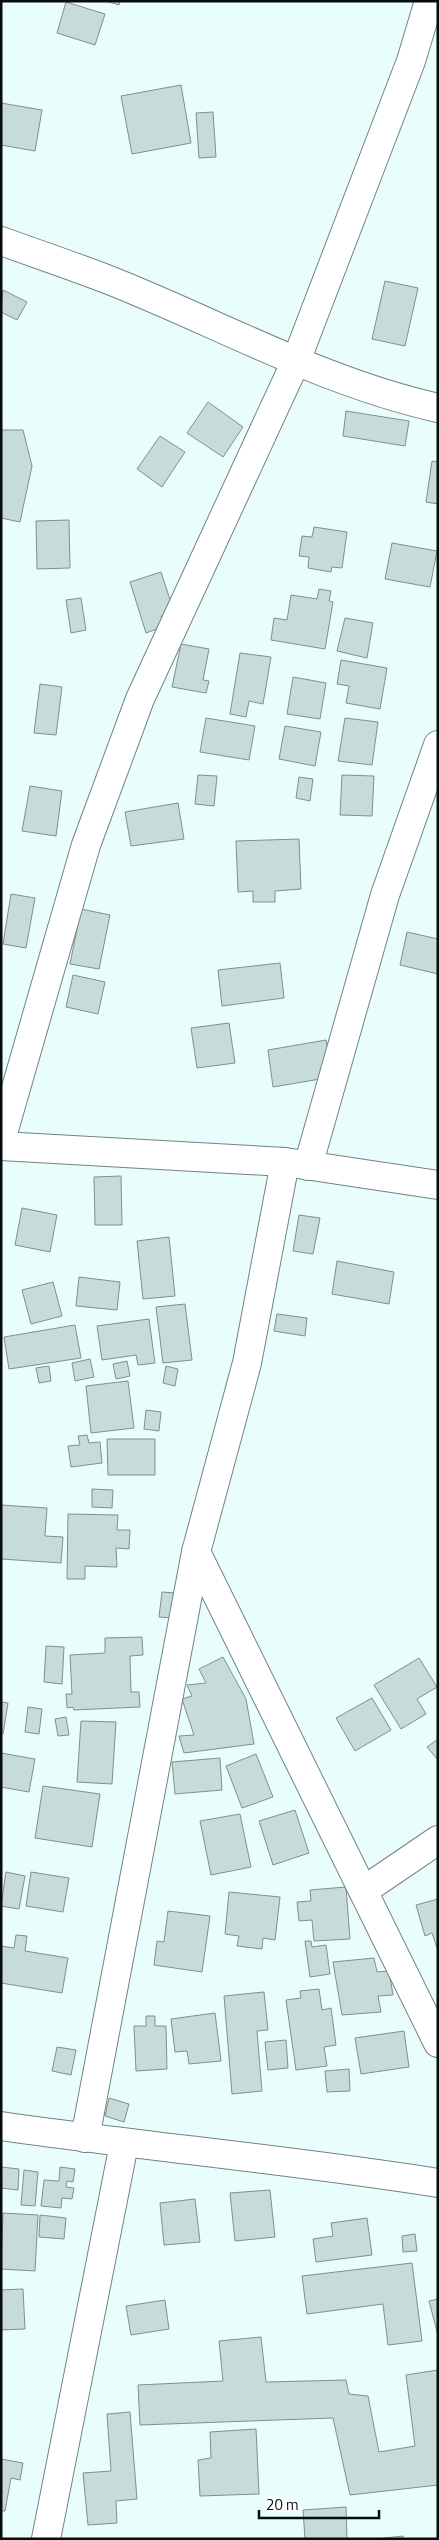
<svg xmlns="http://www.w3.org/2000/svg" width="439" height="2540" font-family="'Titillium Web',sans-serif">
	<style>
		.building { fill: #c7dbda; stroke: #7e9090 }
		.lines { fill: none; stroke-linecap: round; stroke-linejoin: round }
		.street-casing { stroke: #728383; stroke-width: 30 }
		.street { stroke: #fff; stroke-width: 28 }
	</style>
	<rect width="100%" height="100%" fill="#e9fdfd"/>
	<g class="building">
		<polygon points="106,1 120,1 119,5"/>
		<polygon points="66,2 105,14 95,45 57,33"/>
		<polygon points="181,85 191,143 132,154 121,96"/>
		<polygon points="1,103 42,110 35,151 1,145"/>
		<polygon points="213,112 216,157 199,158 196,113"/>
		<polygon points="385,281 418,288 405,346 372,339"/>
		<polygon points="3,290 27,302 17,320 1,312"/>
		<polygon points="208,402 243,427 223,457 187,433"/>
		<polygon points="346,411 409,421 405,446 343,436"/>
		<polygon points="1,430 23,430 32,466 20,522 1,518"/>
		<polygon points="160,436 185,452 162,487 137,469"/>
		<polygon points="432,461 438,462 438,504 426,502"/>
		<polygon points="69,520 70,568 37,569 36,521"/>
		<polygon points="314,527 347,532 342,568 332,567 331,572 308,568 309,557 299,556 302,536 312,537"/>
		<polygon points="392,543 437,551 430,587 385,579"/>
		<polygon points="161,572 174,612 161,616 165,626 146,633 130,582"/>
		<polygon points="319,589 331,591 329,601 333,602 325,649 271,640 274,618 287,620 291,595 317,599"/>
		<polygon points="81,598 86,630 71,633 66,600"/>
		<polygon points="345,618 373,623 367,658 337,651"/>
		<polygon points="181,644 209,649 203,680 209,681 206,693 172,687"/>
		<polygon points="240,653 271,657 263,704 249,701 246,717 230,714"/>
		<polygon points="341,660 387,668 380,709 346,703 349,686 337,684"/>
		<polygon points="293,677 326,683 320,719 287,714"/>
		<polygon points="40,684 62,687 56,735 34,733"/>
		<polygon points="206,718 255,726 249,760 200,752"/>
		<polygon points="345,718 378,722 372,765 338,761"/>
		<polygon points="285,726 321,732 315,766 279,759"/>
		<polygon points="198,775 217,776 214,806 195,804"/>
		<polygon points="342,775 374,776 372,816 340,815"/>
		<polygon points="299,777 313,779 310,801 296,798"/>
		<polygon points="30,786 62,791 56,836 22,831"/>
		<polygon points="178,803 184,839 131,846 125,812"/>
		<polygon points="299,839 301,889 275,891 275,902 253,902 253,891 238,892 236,841"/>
		<polygon points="11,894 35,898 26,948 3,944"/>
		<polygon points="81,909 110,915 99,969 70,964"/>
		<polygon points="407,932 438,939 438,974 400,965"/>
		<polygon points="280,963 284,998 222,1006 218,970"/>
		<polygon points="73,975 105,982 98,1014 66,1007"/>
		<polygon points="229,1023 235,1063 197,1068 191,1028"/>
		<polygon points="326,1040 332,1077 273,1087 268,1050"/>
		<polygon points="121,1176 122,1225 95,1225 94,1177"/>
		<polygon points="22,1208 57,1215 50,1252 15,1245"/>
		<polygon points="299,1215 320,1218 313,1254 293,1251"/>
		<polygon points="169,1237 175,1296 143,1299 137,1241"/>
		<polygon points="337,1261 394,1272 389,1304 332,1294"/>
		<polygon points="79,1277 120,1282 117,1310 76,1306"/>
		<polygon points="53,1282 62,1316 31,1324 22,1290"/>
		<polygon points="185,1304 192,1360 163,1363 156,1307"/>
		<polygon points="277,1314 307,1318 305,1336 274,1331"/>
		<polygon points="149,1319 155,1363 138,1365 136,1355 102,1360 97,1326"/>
		<polygon points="75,1325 81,1358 9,1369 4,1337"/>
		<polygon points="90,1359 94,1377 75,1381 72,1363"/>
		<polygon points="127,1361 130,1376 116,1379 113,1364"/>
		<polygon points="49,1366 51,1381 39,1383 36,1368"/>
		<polygon points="166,1366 178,1369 175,1386 163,1383"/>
		<polygon points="128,1381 134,1428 91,1433 86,1386"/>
		<polygon points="146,1410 161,1412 159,1431 144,1429"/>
		<polygon points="87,1435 89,1443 100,1442 102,1463 71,1467 68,1446 80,1445 78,1436"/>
		<polygon points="107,1439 155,1439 155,1475 108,1475"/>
		<polygon points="92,1489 113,1490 112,1508 92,1507"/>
		<polygon points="1,1505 47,1508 45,1536 63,1537 61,1563 1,1559"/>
		<polygon points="68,1514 118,1515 117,1530 130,1530 129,1549 116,1548 117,1567 85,1566 85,1579 67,1579"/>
		<polygon points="162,1592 175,1593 172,1618 159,1617"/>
		<polygon points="142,1637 143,1655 130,1656 131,1692 139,1692 140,1707 74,1710 73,1707 67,1708 66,1694 72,1694 70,1655 105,1653 105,1638"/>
		<polygon points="46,1646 64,1647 62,1684 44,1682"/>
		<polygon points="223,1657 246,1699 254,1744 184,1753 179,1736 194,1735 182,1699 192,1696 187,1685 206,1683 199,1669"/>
		<polygon points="419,1658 437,1687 417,1699 426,1714 401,1729 374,1685"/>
		<polygon points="372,1698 391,1730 355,1751 336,1718"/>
		<polygon points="1,1702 8,1703 3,1734 1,1734"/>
		<polygon points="28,1707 42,1709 39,1734 25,1732"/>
		<polygon points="66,1717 69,1735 58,1736 55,1719"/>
		<polygon points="81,1721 116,1722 112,1784 77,1782"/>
		<polygon points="438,1739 438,1760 427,1747"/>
		<polygon points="1,1753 35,1759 29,1792 1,1787"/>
		<polygon points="256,1754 273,1797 242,1808 226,1766"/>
		<polygon points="220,1758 222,1790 175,1794 172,1762"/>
		<polygon points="43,1786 100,1794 92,1847 35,1838"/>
		<polygon points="295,1810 309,1853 273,1865 259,1821"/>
		<polygon points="240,1814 251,1867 211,1875 200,1821"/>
		<polygon points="6,1872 25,1876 19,1909 1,1906"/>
		<polygon points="31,1872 69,1878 63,1912 26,1906"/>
		<polygon points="346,1887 350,1939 314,1941 312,1920 299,1921 297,1902 311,1901 310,1890"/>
		<polygon points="229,1892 280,1897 275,1940 263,1938 262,1949 237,1946 239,1936 225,1934"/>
		<polygon points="438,1899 438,1951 432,1933 425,1936 416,1905"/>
		<polygon points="168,1911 210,1916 202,1972 154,1965 157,1941 164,1942"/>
		<polygon points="16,1935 27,1936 25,1951 68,1958 62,1993 1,1983 1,1946 14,1948"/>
		<polygon points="305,1941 311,1941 312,1947 326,1945 330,1974 310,1977"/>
		<polygon points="374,1958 377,1972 389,1971 393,1995 378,1996 381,2012 342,2015 333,1962"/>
		<polygon points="319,1989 322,2010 331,2008 336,2045 324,2047 327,2066 296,2070 286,2000 301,1998 300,1991"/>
		<polygon points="264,1992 268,2030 257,2031 262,2091 232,2094 224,1996"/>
		<polygon points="215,2013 221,2061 189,2064 187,2051 175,2052 171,2019"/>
		<polygon points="146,2016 155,2016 155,2026 166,2026 167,2069 136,2071 134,2026 146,2026"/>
		<polygon points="404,2031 409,2067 361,2074 355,2038"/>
		<polygon points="286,2040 288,2068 268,2070 265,2042"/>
		<polygon points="57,2047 76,2050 71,2075 52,2071"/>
		<polygon points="349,2069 350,2091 327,2092 325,2071"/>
		<polygon points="109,2098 129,2104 124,2122 105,2116"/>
		<polygon points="1,2167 19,2169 18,2190 1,2188"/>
		<polygon points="60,2167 75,2169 73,2182 67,2181 66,2187 74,2188 72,2199 62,2198 61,2208 41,2206 44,2180 59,2181"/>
		<polygon points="24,2170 38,2172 35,2206 21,2205"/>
		<polygon points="270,2190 275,2237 235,2241 230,2193"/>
		<polygon points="195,2199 200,2242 164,2245 160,2203"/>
		<polygon points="3,2213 38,2215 35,2271 1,2269"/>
		<polygon points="40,2215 66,2218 64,2239 39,2237"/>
		<polygon points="367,2218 372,2255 316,2262 313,2239 333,2236 331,2223"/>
		<polygon points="415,2234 417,2251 403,2252 402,2236"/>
		<polygon points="412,2263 422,2341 388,2345 383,2304 307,2314 302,2276"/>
		<polygon points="23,2289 25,2329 1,2330 1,2290"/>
		<polygon points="438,2299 438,2335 429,2301"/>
		<polygon points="165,2300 169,2329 131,2335 126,2306"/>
		<polygon points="261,2337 266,2382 346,2380 349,2394 368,2396 379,2452 415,2446 406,2375 438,2370 438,2485 350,2495 333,2418 140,2425 138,2385 223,2381 219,2341"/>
		<polygon points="130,2412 137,2499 116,2501 117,2523 88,2525 83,2473 111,2471 107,2414"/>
		<polygon points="256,2429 259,2494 200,2496 198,2460 211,2458 210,2432"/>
		<polygon points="1,2459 23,2463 20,2480 11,2478 5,2511 1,2511"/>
		<polygon points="346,2507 347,2539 305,2539 303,2510"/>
		<polygon points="403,2536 403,2539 376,2539"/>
	</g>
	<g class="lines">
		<g class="street-casing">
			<g id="street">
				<path d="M1,241C37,254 73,266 109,280C218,323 322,382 438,408"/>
				<polyline points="1,1140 86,845 140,699 296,361 411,61 429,1"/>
				<polyline points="1,1146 285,1162 438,1185"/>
				<polyline points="308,1166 385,895 438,745"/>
				<polyline points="196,1552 438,2043"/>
				<polyline points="363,1891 438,1840"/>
				<path d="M1,2126C147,2147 293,2160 438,2183"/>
				<polyline points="85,2138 196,1552 247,1363 285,1162"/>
				<polyline points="46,2539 124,2144"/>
			</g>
		</g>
		<use href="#street" class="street"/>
	</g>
	<rect width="439" height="2540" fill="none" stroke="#070d0d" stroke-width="5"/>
	<path d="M259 2510v8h120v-8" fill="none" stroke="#070d0d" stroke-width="2.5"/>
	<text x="266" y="2510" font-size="15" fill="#070d0d" stroke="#ffffff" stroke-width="4" paint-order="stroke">20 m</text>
</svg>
